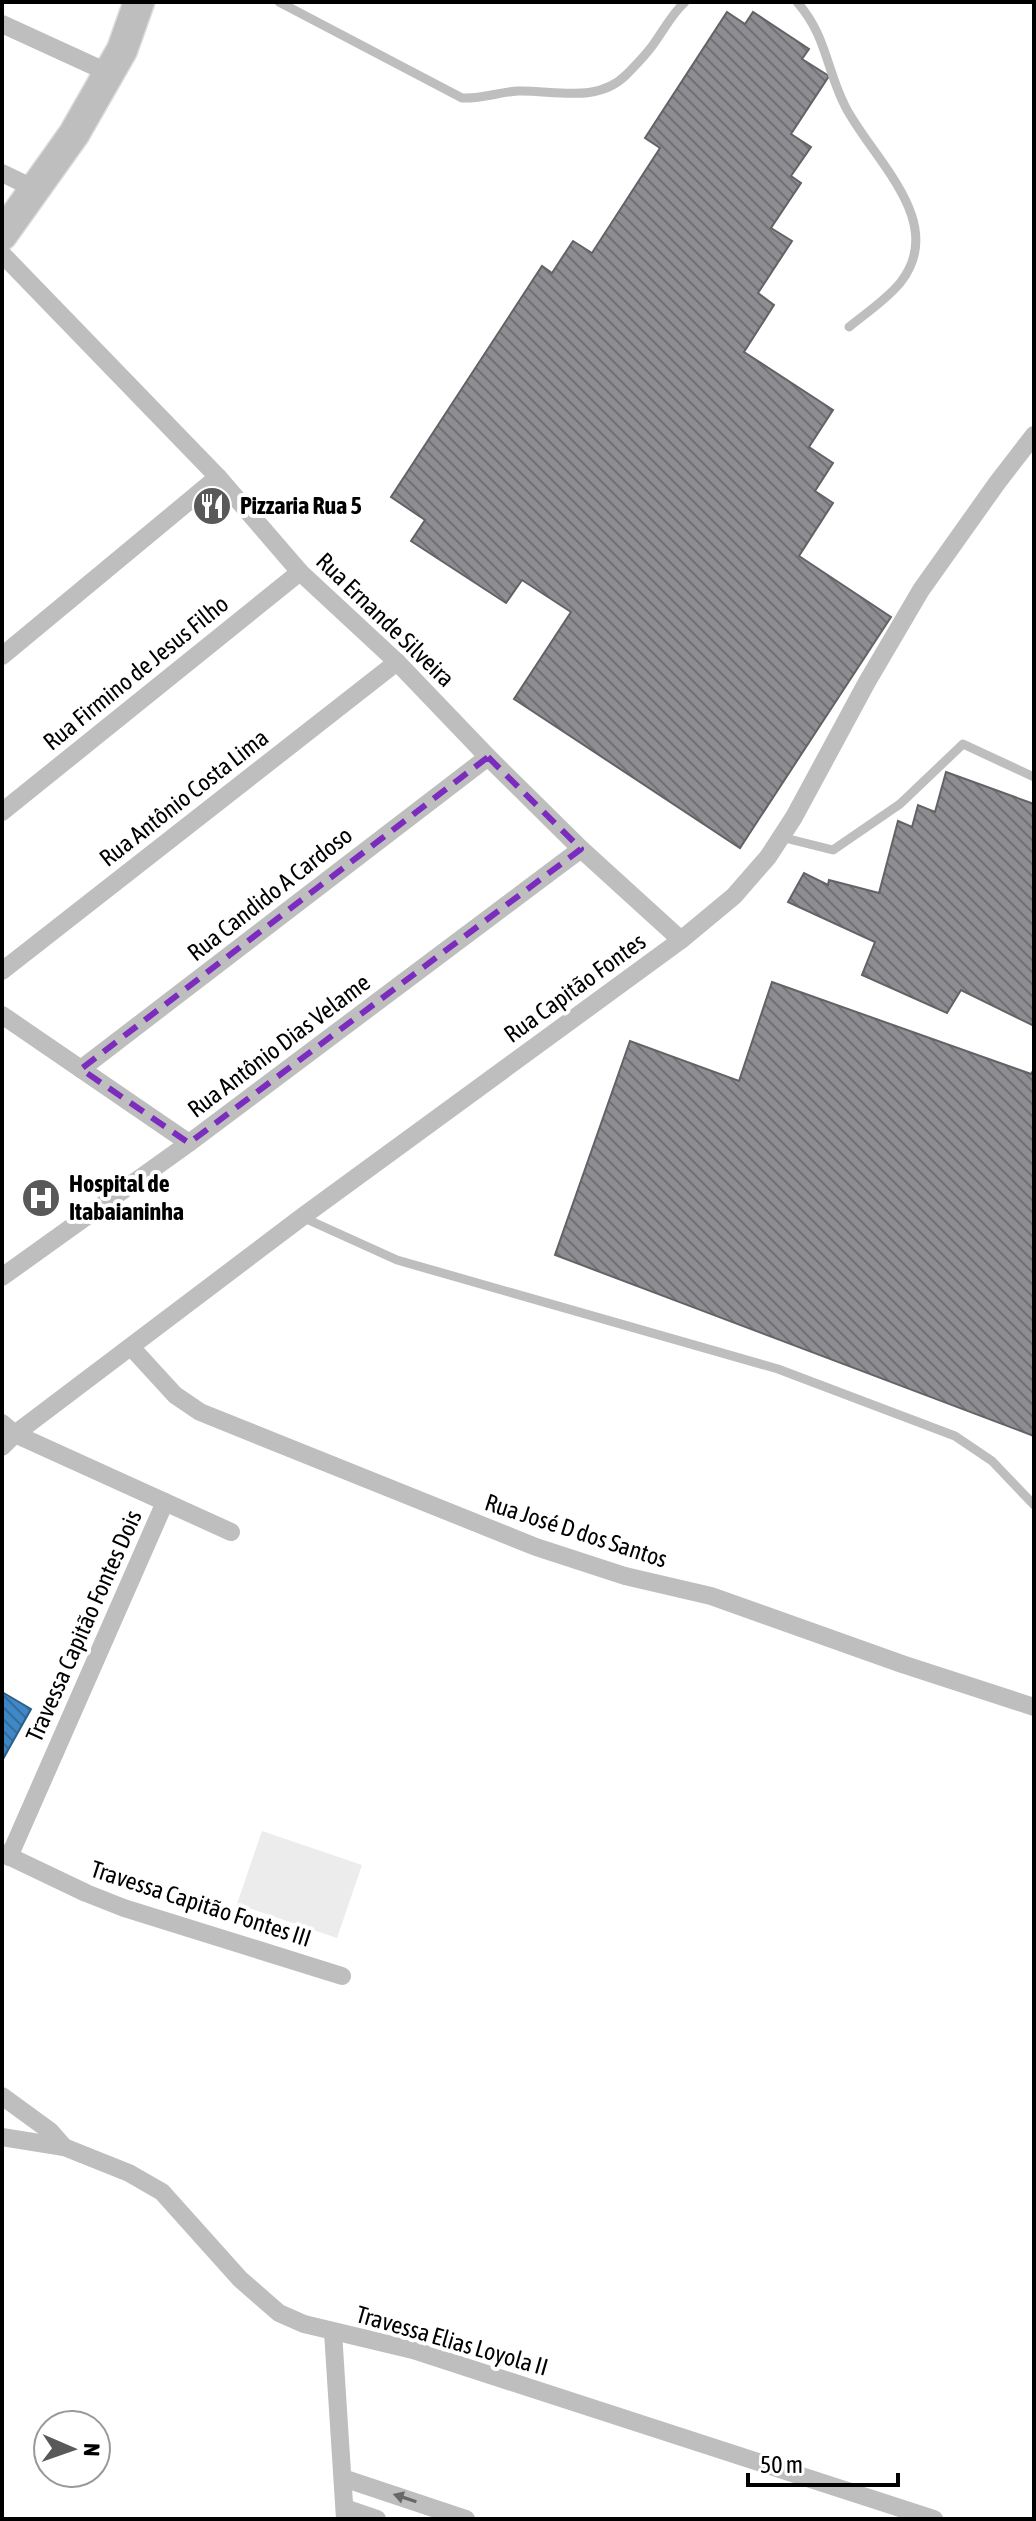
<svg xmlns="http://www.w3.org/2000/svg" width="1036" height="2521" font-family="'Asap Condensed',sans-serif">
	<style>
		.pitch { fill: #ececec }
		.schools { fill: url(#schools-back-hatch); stroke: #2c5f8a; stroke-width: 2 }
		.industry { fill: url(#industry-back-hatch); stroke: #636366; stroke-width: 2 }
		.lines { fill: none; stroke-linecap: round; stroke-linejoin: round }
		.primary-casing { stroke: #dbdbdb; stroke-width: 33 }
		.service { stroke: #bebebe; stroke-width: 9 }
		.minor { stroke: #bebebe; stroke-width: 18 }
		.primary { stroke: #bebebe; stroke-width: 30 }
		.oneway { fill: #686868 }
		.marked { fill: none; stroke: #7b2cbf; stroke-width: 6; stroke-dasharray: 16 10; stroke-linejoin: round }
		.labels { text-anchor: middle; stroke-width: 8; stroke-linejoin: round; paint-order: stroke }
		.poi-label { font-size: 24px; font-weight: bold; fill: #000; stroke: #fff; text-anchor: start }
		.street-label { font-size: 24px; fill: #000; stroke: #fff }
	</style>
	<defs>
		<pattern id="schools-back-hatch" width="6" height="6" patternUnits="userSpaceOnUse" patternTransform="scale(2)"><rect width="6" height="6" fill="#3f88c5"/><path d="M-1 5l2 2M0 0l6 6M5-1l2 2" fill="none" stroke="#326d9e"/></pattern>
		<pattern id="industry-back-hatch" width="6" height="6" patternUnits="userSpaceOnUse" patternTransform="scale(2)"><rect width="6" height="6" fill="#8d8d92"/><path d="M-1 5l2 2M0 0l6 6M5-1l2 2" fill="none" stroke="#717175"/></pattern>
	</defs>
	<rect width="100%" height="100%" fill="#fff"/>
	<polygon class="pitch" points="262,1831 362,1865 337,1938 237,1904"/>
	<polygon class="schools" points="2,1692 31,1709 3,1759 2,1759"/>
	<g class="industry">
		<polygon points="727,12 745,24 753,12 809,49 802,59 829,76 791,134 811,147 791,176 801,183 771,228 792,241 758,293 774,305 744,352 833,410 809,447 833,463 815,491 833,503 799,556 891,617 740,848 514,699 571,612 522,580 506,603 411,541 425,520 391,497 542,266 552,273 573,241 592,253 660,148 645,138"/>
		<polygon points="946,772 1034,804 1034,1026 961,990 947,1013 862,975 875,942 788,902 804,873 828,885 829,880 879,893 898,821 912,827 918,805 935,812"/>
		<polygon points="772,982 1031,1074 1034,1069 1034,1436 555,1255 630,1041 739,1081"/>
	</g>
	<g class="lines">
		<g class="primary-casing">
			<polyline id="primary" points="2,235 74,134 122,50 139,2"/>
		</g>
		<g class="service">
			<path d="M279,2L462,98C482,99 499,92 518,91C554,90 597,104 626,75C636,65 647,54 655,42C665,28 672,14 685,2"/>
			<path d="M797,2C827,36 826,69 845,106C872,159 949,222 900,283C886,300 866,313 849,327"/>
			<polyline points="781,837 833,850 900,804 963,744 1034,777"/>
			<polyline points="302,1217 397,1260 778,1369 955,1436 992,1461 1034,1505"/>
		</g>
		<g class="minor">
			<polyline points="2,24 109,73"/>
			<polyline points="2,173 35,189"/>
			<polyline points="2,254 218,477 300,572 397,662 488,757 581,849 681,940"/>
			<polyline points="2,656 218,477"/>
			<polyline points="2,812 300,572"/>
			<polyline points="2,971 397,662"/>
			<polyline points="2,1015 189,1143"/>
			<polyline points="81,1069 488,757"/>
			<polyline points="2,1277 189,1143 581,849"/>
			<polyline points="131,1347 175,1395 200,1412 536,1547 625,1576 711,1596 902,1664 1034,1707"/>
			<polyline points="2,1423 15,1434 231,1532"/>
			<polyline points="2,1447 15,1434 302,1217 681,940 734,896 768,857 794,817 867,682 921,590 997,483 1034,435"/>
			<polyline points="2,1853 86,1893 124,1908 342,1976"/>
			<polyline points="9,1857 165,1502"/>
			<polyline points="2,2096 50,2131 64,2147"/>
			<polyline points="2,2137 64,2147 129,2173 162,2192 240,2279 279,2313 304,2324 413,2350 934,2519"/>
			<polyline points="333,2332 345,2519"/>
			<polyline points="343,2478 466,2519"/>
			<polyline points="345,2508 377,2519"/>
		</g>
		<use href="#primary" class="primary"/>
	</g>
	<defs><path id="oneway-solid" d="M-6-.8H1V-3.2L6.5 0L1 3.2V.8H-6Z" transform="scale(2)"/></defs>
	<use class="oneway" href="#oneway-solid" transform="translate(405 2498) rotate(-162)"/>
	<path class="marked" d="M488,757L581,849L189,1143L81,1069Z"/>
	<defs>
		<g id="restaurant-disc" transform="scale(2)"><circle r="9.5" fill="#595959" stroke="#fff"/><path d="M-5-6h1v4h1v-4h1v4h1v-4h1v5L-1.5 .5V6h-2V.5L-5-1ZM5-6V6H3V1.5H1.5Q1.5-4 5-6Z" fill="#fff"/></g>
		<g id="hospital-disc" transform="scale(2)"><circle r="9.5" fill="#595959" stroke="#fff"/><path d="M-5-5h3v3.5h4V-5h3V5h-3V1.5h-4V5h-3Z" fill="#fff"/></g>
	</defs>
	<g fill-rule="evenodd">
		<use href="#restaurant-disc" x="212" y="506"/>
		<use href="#hospital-disc" x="41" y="1198"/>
	</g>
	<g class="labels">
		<g class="poi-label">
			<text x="240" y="514">Pizzaria Rua 5</text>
			<text x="69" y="1192">Hospital de<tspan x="69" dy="28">Itabaianinha</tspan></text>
		</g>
		<g class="street-label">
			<text transform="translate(385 620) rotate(44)" y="8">Rua Ernande Silveira</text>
			<text transform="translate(136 673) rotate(-39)" y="8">Rua Firmino de Jesus Filho</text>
			<text transform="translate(184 798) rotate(-38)" y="8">Rua Antônio Costa Lima</text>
			<text transform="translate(270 894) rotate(-38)" y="8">Rua Candido A Cardoso</text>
			<text transform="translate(575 988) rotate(-36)" y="8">Rua Capitão Fontes</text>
			<text transform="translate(279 1046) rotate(-37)" y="8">Rua Antônio Dias Velame</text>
			<text transform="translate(576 1531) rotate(18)" y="8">Rua José D dos Santos</text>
			<text transform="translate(84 1626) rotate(-66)" y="8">Travessa Capitão Fontes Dois</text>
			<text transform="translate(201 1904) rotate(18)" y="8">Travessa Capitão Fontes III</text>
			<text transform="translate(452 2341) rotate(16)" y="8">Travessa Elias Loyola II</text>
		</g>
	</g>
	<rect width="1036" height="2521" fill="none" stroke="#000000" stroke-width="8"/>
	<g transform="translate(72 2449) rotate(92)"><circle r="38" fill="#ffffff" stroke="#999999" stroke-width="2"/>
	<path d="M0-6L14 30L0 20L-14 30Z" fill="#595959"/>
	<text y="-12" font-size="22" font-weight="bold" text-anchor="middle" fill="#000000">N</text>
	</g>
	<path d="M748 2473v12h150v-12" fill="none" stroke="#000000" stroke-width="4"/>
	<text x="760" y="2473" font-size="24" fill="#000000" stroke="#ffffff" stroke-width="6" paint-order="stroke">50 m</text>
</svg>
